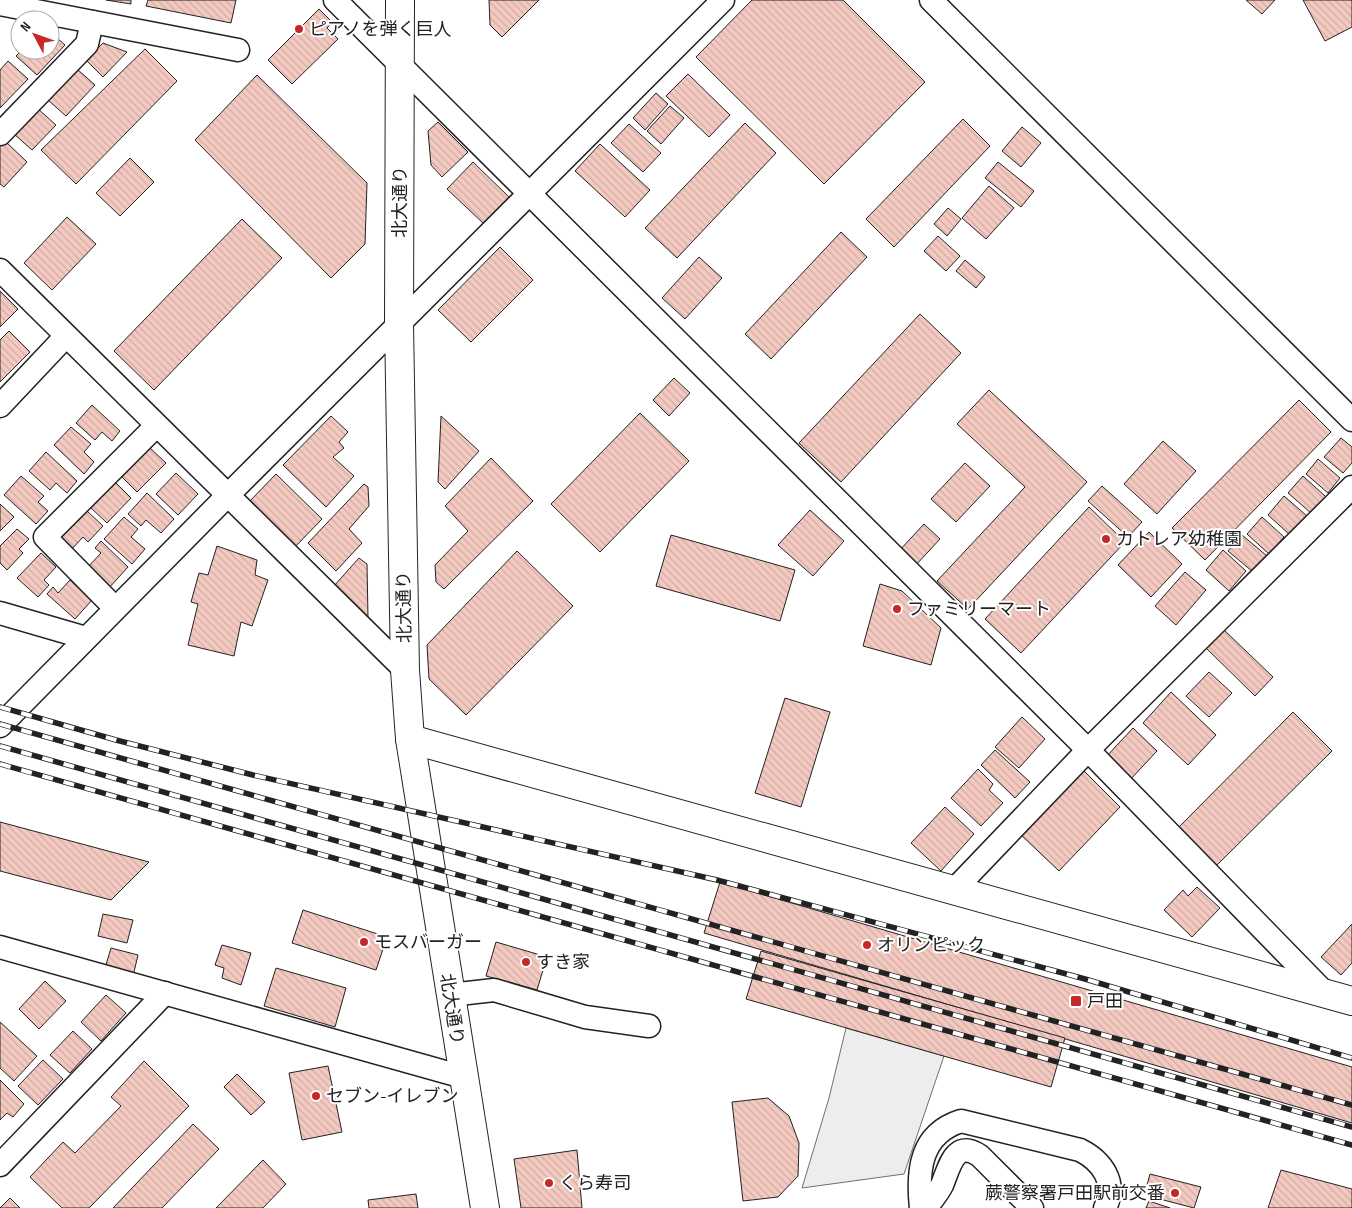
<svg xmlns="http://www.w3.org/2000/svg" width="1352" height="1208" font-family="'Sofia Sans Condensed','Noto Sans JP',sans-serif">
	<style>
		.parking { fill: #ededed; stroke: #6f6f6f }
		.building { fill: url(#building-back-hatch); stroke: #222 }
		.lines { fill: none; stroke-linecap: round; stroke-linejoin: round }
		.minor-casing { stroke: #222; stroke-width: 25 }
		.tertiary-casing { stroke: #222; stroke-width: 30 }
		.minor { stroke: #fff; stroke-width: 22 }
		.tertiary { stroke: #fff; stroke-width: 28 }
		.rail-casing { stroke: #222; stroke-width: 5.5 }
		.rail { stroke: #fff; stroke-width: 4; stroke-dasharray: 11; stroke-linecap: butt }
		.poi-dot { fill: #c62828; stroke: #fff; stroke-width: 2 }
		.labels { text-anchor: middle; stroke-width: 4; stroke-linejoin: round; paint-order: stroke }
		.poi-label { font-size: 18px; fill: #222; stroke: #fff; text-anchor: start }
		.street-label { font-size: 18px; fill: #222; stroke: #fff }
	</style>
	<defs>
		<pattern id="building-back-hatch" width="6" height="6" patternUnits="userSpaceOnUse" patternTransform="scale(1.25)"><rect width="6" height="6" fill="#f3c9c0"/><path d="M-1 5l2 2M0 0l6 6M5-1l2 2" fill="none" stroke="#d0aca5"/></pattern>
	</defs>
	<rect width="100%" height="100%" fill="#fff"/>
	<polygon class="parking" points="846,1028 944,1056 904,1174 802,1188 829,1098"/>
	<g class="building">
		<polygon points="106,0 131,0 131,4"/>
		<polygon points="148,0 236,0 231,23 146,6"/>
		<polygon points="489,0 539,0 502,37 490,25"/>
		<polygon points="752,0 843,0 925,82 824,184 696,57"/>
		<polygon points="1246,0 1275,0 1262,14"/>
		<polygon points="1303,0 1352,0 1352,27 1325,41"/>
		<polygon points="319,9 332,22 327,28 338,39 292,84 268,60"/>
		<polygon points="50,32 65,45 37,75 16,56 22,50 50,50"/>
		<polygon points="103,43 127,52 103,77 86,60"/>
		<polygon points="145,49 177,81 76,184 41,150"/>
		<polygon points="8,61 28,79 0,108 0,70"/>
		<polygon points="77,69 95,85 66,116 48,100"/>
		<polygon points="688,74 730,115 709,137 666,96"/>
		<polygon points="257,75 367,183 365,244 331,278 195,140"/>
		<polygon points="656,93 668,104 645,130 633,118"/>
		<polygon points="670,106 684,118 661,144 647,131"/>
		<polygon points="37,108 56,125 32,150 13,133"/>
		<polygon points="963,119 990,146 894,247 866,219"/>
		<polygon points="438,122 468,152 442,177 431,165 428,131"/>
		<polygon points="745,123 776,153 677,258 645,228"/>
		<polygon points="629,124 661,153 643,172 611,143"/>
		<polygon points="1022,127 1041,143 1021,167 1002,151"/>
		<polygon points="5,141 27,162 4,187 0,184 0,146"/>
		<polygon points="600,144 650,190 625,217 575,171"/>
		<polygon points="130,158 154,182 120,216 96,193"/>
		<polygon points="473,162 509,197 484,224 447,189"/>
		<polygon points="998,162 1034,191 1021,207 985,178"/>
		<polygon points="989,186 1014,208 986,239 962,218"/>
		<polygon points="948,208 961,219 947,236 934,224"/>
		<polygon points="67,217 96,244 52,290 24,263"/>
		<polygon points="242,219 282,258 154,390 114,351"/>
		<polygon points="841,232 867,257 771,359 745,334"/>
		<polygon points="938,236 960,256 946,271 924,251"/>
		<polygon points="500,247 533,280 471,342 438,310"/>
		<polygon points="699,257 722,278 685,319 662,298"/>
		<polygon points="965,260 985,277 976,288 956,271"/>
		<polygon points="0,291 18,309 0,327"/>
		<polygon points="920,314 961,353 841,482 799,443"/>
		<polygon points="9,331 30,352 0,382 0,340"/>
		<polygon points="674,378 690,393 669,416 653,400"/>
		<polygon points="989,390 1087,482 968,609 937,581 1025,487 957,424"/>
		<polygon points="1299,400 1331,432 1205,560 1172,528"/>
		<polygon points="92,405 120,431 112,441 102,432 95,440 76,423"/>
		<polygon points="640,413 689,461 600,552 551,504"/>
		<polygon points="331,416 348,432 339,442 344,448 333,457 354,476 326,507 283,465"/>
		<polygon points="441,416 479,451 445,489 438,482"/>
		<polygon points="71,427 91,444 84,452 94,462 84,474 54,445"/>
		<polygon points="1341,438 1352,447 1352,463 1343,473 1324,457"/>
		<polygon points="1163,441 1196,471 1157,514 1124,484"/>
		<polygon points="149,447 166,463 137,492 121,476"/>
		<polygon points="46,452 77,481 67,493 56,483 50,490 29,471"/>
		<polygon points="491,458 533,501 444,589 436,582 435,565 468,531 445,506"/>
		<polygon points="1318,459 1340,478 1328,493 1306,474"/>
		<polygon points="965,463 990,486 956,522 931,499"/>
		<polygon points="176,473 198,494 178,515 156,494"/>
		<polygon points="276,474 322,519 294,548 248,503"/>
		<polygon points="21,476 44,496 38,502 48,511 36,524 4,495"/>
		<polygon points="1303,476 1326,497 1311,513 1288,493"/>
		<polygon points="114,481 131,498 107,523 90,507"/>
		<polygon points="364,484 368,487 369,506 349,529 362,543 336,571 308,543"/>
		<polygon points="1102,486 1142,522 1128,537 1088,501"/>
		<polygon points="147,493 174,519 161,533 146,520 141,526 128,514"/>
		<polygon points="1284,496 1307,516 1290,535 1268,515"/>
		<polygon points="0,504 14,517 0,531"/>
		<polygon points="1089,507 1125,542 1021,653 985,619"/>
		<polygon points="86,510 103,526 88,542 83,537 71,550 59,537"/>
		<polygon points="810,510 844,541 813,576 778,545"/>
		<polygon points="124,517 138,529 131,537 145,549 132,564 104,539"/>
		<polygon points="1262,517 1284,537 1269,554 1247,534"/>
		<polygon points="924,524 940,539 915,566 899,551"/>
		<polygon points="17,529 29,539 19,549 23,553 7,570 0,563 0,546"/>
		<polygon points="1149,532 1182,564 1151,597 1118,565"/>
		<polygon points="671,535 795,570 780,621 656,586"/>
		<polygon points="1242,535 1267,556 1253,572 1228,551"/>
		<polygon points="101,541 128,567 108,589 87,568 101,553 95,548"/>
		<polygon points="217,546 257,560 255,575 268,580 252,626 241,622 234,656 188,645 198,604 191,602 199,573 208,575"/>
		<polygon points="1223,550 1246,571 1229,591 1206,570"/>
		<polygon points="517,551 573,606 466,715 429,679 427,645"/>
		<polygon points="41,553 56,567 44,580 49,585 38,597 17,578"/>
		<polygon points="359,558 367,564 368,618 333,587"/>
		<polygon points="1185,572 1206,590 1176,625 1155,606"/>
		<polygon points="70,580 92,600 75,619 47,594 53,587 58,593"/>
		<polygon points="880,584 902,591 941,628 931,665 863,646"/>
		<polygon points="1222,628 1273,677 1255,696 1204,646"/>
		<polygon points="1209,672 1232,693 1209,717 1186,696"/>
		<polygon points="1171,692 1216,735 1188,765 1143,723"/>
		<polygon points="785,698 830,712 801,807 755,793"/>
		<polygon points="1293,712 1332,751 1216,866 1178,828"/>
		<polygon points="1022,717 1045,739 1019,768 995,747"/>
		<polygon points="1133,728 1157,751 1129,781 1105,758"/>
		<polygon points="995,750 1030,782 1015,798 981,765"/>
		<polygon points="978,769 993,784 989,790 1003,803 981,826 951,798"/>
		<polygon points="1082,769 1120,807 1059,871 1020,834"/>
		<polygon points="945,807 974,834 941,871 911,843"/>
		<polygon points="0,822 149,862 111,900 0,871"/>
		<polygon points="720,882 1352,1067 1352,1123 704,933"/>
		<polygon points="1197,887 1220,908 1192,937 1164,910 1183,890 1188,896"/>
		<polygon points="303,910 387,937 376,970 292,943"/>
		<polygon points="103,914 133,920 127,943 98,936"/>
		<polygon points="1352,924 1352,963 1341,975 1321,957"/>
		<polygon points="496,942 547,957 537,990 486,976"/>
		<polygon points="222,945 251,953 241,985 222,978 224,968 215,965"/>
		<polygon points="111,948 138,955 133,976 105,968"/>
		<polygon points="761,951 1065,1038 1051,1087 746,999"/>
		<polygon points="276,968 346,988 335,1027 264,1006"/>
		<polygon points="45,981 66,1001 39,1029 19,1009"/>
		<polygon points="106,995 126,1013 101,1041 81,1022"/>
		<polygon points="0,1022 37,1056 14,1081 0,1068"/>
		<polygon points="73,1031 92,1049 70,1073 50,1055"/>
		<polygon points="43,1060 63,1079 38,1105 18,1086"/>
		<polygon points="144,1061 189,1106 89,1208 62,1208 30,1177 63,1142 75,1153 121,1106 111,1097"/>
		<polygon points="328,1066 342,1132 302,1140 289,1073"/>
		<polygon points="237,1074 265,1102 251,1115 224,1087"/>
		<polygon points="0,1080 24,1104 13,1117 7,1113 0,1120"/>
		<polygon points="768,1098 789,1116 799,1143 798,1176 778,1197 743,1201 732,1102"/>
		<polygon points="193,1124 219,1149 162,1208 113,1208"/>
		<polygon points="577,1150 582,1208 521,1208 514,1159"/>
		<polygon points="263,1160 286,1184 263,1208 216,1208"/>
		<polygon points="1281,1170 1352,1189 1352,1208 1268,1208"/>
		<polygon points="1150,1174 1201,1187 1194,1208 1152,1197 1156,1189 1147,1185"/>
		<polygon points="416,1194 418,1208 369,1208 368,1200"/>
		<polygon points="10,1198 20,1208 0,1208"/>
		<polygon points="1149,1201 1170,1208 1146,1208"/>
	</g>
	<g class="lines">
		<g class="minor-casing">
			<g id="minor">
				<polyline points="335,0 1088,750 1327,995"/>
				<polyline points="931,0 1352,420"/>
				<polyline points="0,4 238,50"/>
				<polyline points="0,134 87,44 92,22"/>
				<polyline points="0,270 405,670"/>
				<polyline points="0,406 66,336"/>
				<polyline points="115,608 45,537 156,426"/>
				<polyline points="0,613 86,638"/>
				<polyline points="0,726 228,495 723,0"/>
				<polyline points="953,891 1088,750 1352,487"/>
				<polyline points="0,947 463,1077"/>
				<polyline points="450,995 494,990 585,1017 649,1026"/>
				<polyline points="0,1165 165,993"/>
				<path d="M921,1208C917,1171 920,1134 961,1121L1080,1150C1102,1161 1118,1183 1105,1208"/>
				<path d="M926,1208C931,1201 938,1193 942,1185C949,1169 954,1138 980,1156L1032,1208"/>
			</g>
		</g>
		<g class="tertiary-casing">
			<g id="tertiary">
				<polyline points="400,0 399,324 405,670 410,739 485,1208"/>
				<polyline points="410,739 1352,1001"/>
			</g>
		</g>
		<use href="#minor" class="minor"/>
		<use href="#tertiary" class="tertiary"/>
		<g class="rail-casing">
			<g id="rail">
				<polyline points="0,707 116,740 253,775 717,880 1085,979 1352,1058"/>
				<polyline points="0,724 1352,1105"/>
				<polyline points="0,746 1352,1127"/>
				<polyline points="0,764 1352,1145"/>
			</g>
		</g>
		<use href="#rail" class="rail"/>
	</g>
	<g class="poi-dot">
		<circle cx="299" cy="29" r="5"/>
		<circle cx="1106" cy="539" r="5"/>
		<circle cx="897" cy="609" r="5"/>
		<circle cx="364" cy="942" r="5"/>
		<circle cx="867" cy="945" r="5"/>
		<circle cx="526" cy="962" r="5"/>
		<rect x="1070" y="995" width="12" height="12" rx="2.5"/>
		<circle cx="316" cy="1096" r="5"/>
		<circle cx="549" cy="1183" r="5"/>
		<circle cx="1175" cy="1193" r="5"/>
	</g>
	<g class="labels">
		<g class="poi-label">
			<text x="309" y="35">ピアノを弾く巨人</text>
			<text x="1116" y="545">カトレア幼稚園</text>
			<text x="907" y="615">ファミリーマート</text>
			<text x="374" y="948">モスバーガー</text>
			<text x="877" y="951">オリンピック</text>
			<text x="536" y="968">すき家</text>
			<text x="1087" y="1007">戸田</text>
			<text x="326" y="1102">セブン-イレブン</text>
			<text x="559" y="1189">くら寿司</text>
			<text x="1165" y="1199" text-anchor="end">蕨警察署戸田駅前交番</text>
		</g>
		<g class="street-label">
			<text transform="translate(400 202) rotate(-90)" y="6">北大通り</text>
			<text transform="translate(404 607) rotate(-91)" y="6">北大通り</text>
			<text transform="translate(452 1009) rotate(81)" y="6">北大通り</text>
		</g>
	</g>
	<g transform="translate(35 35) rotate(311)"><circle r="24" fill="#ffffff" stroke="#a7a7a7"/>
	<path d="M0-4L9 19L0 12L-9 19Z" fill="#c62828"/>
	<text y="-8" font-size="14" font-weight="bold" text-anchor="middle" fill="#222222">N</text>
	</g>
</svg>
